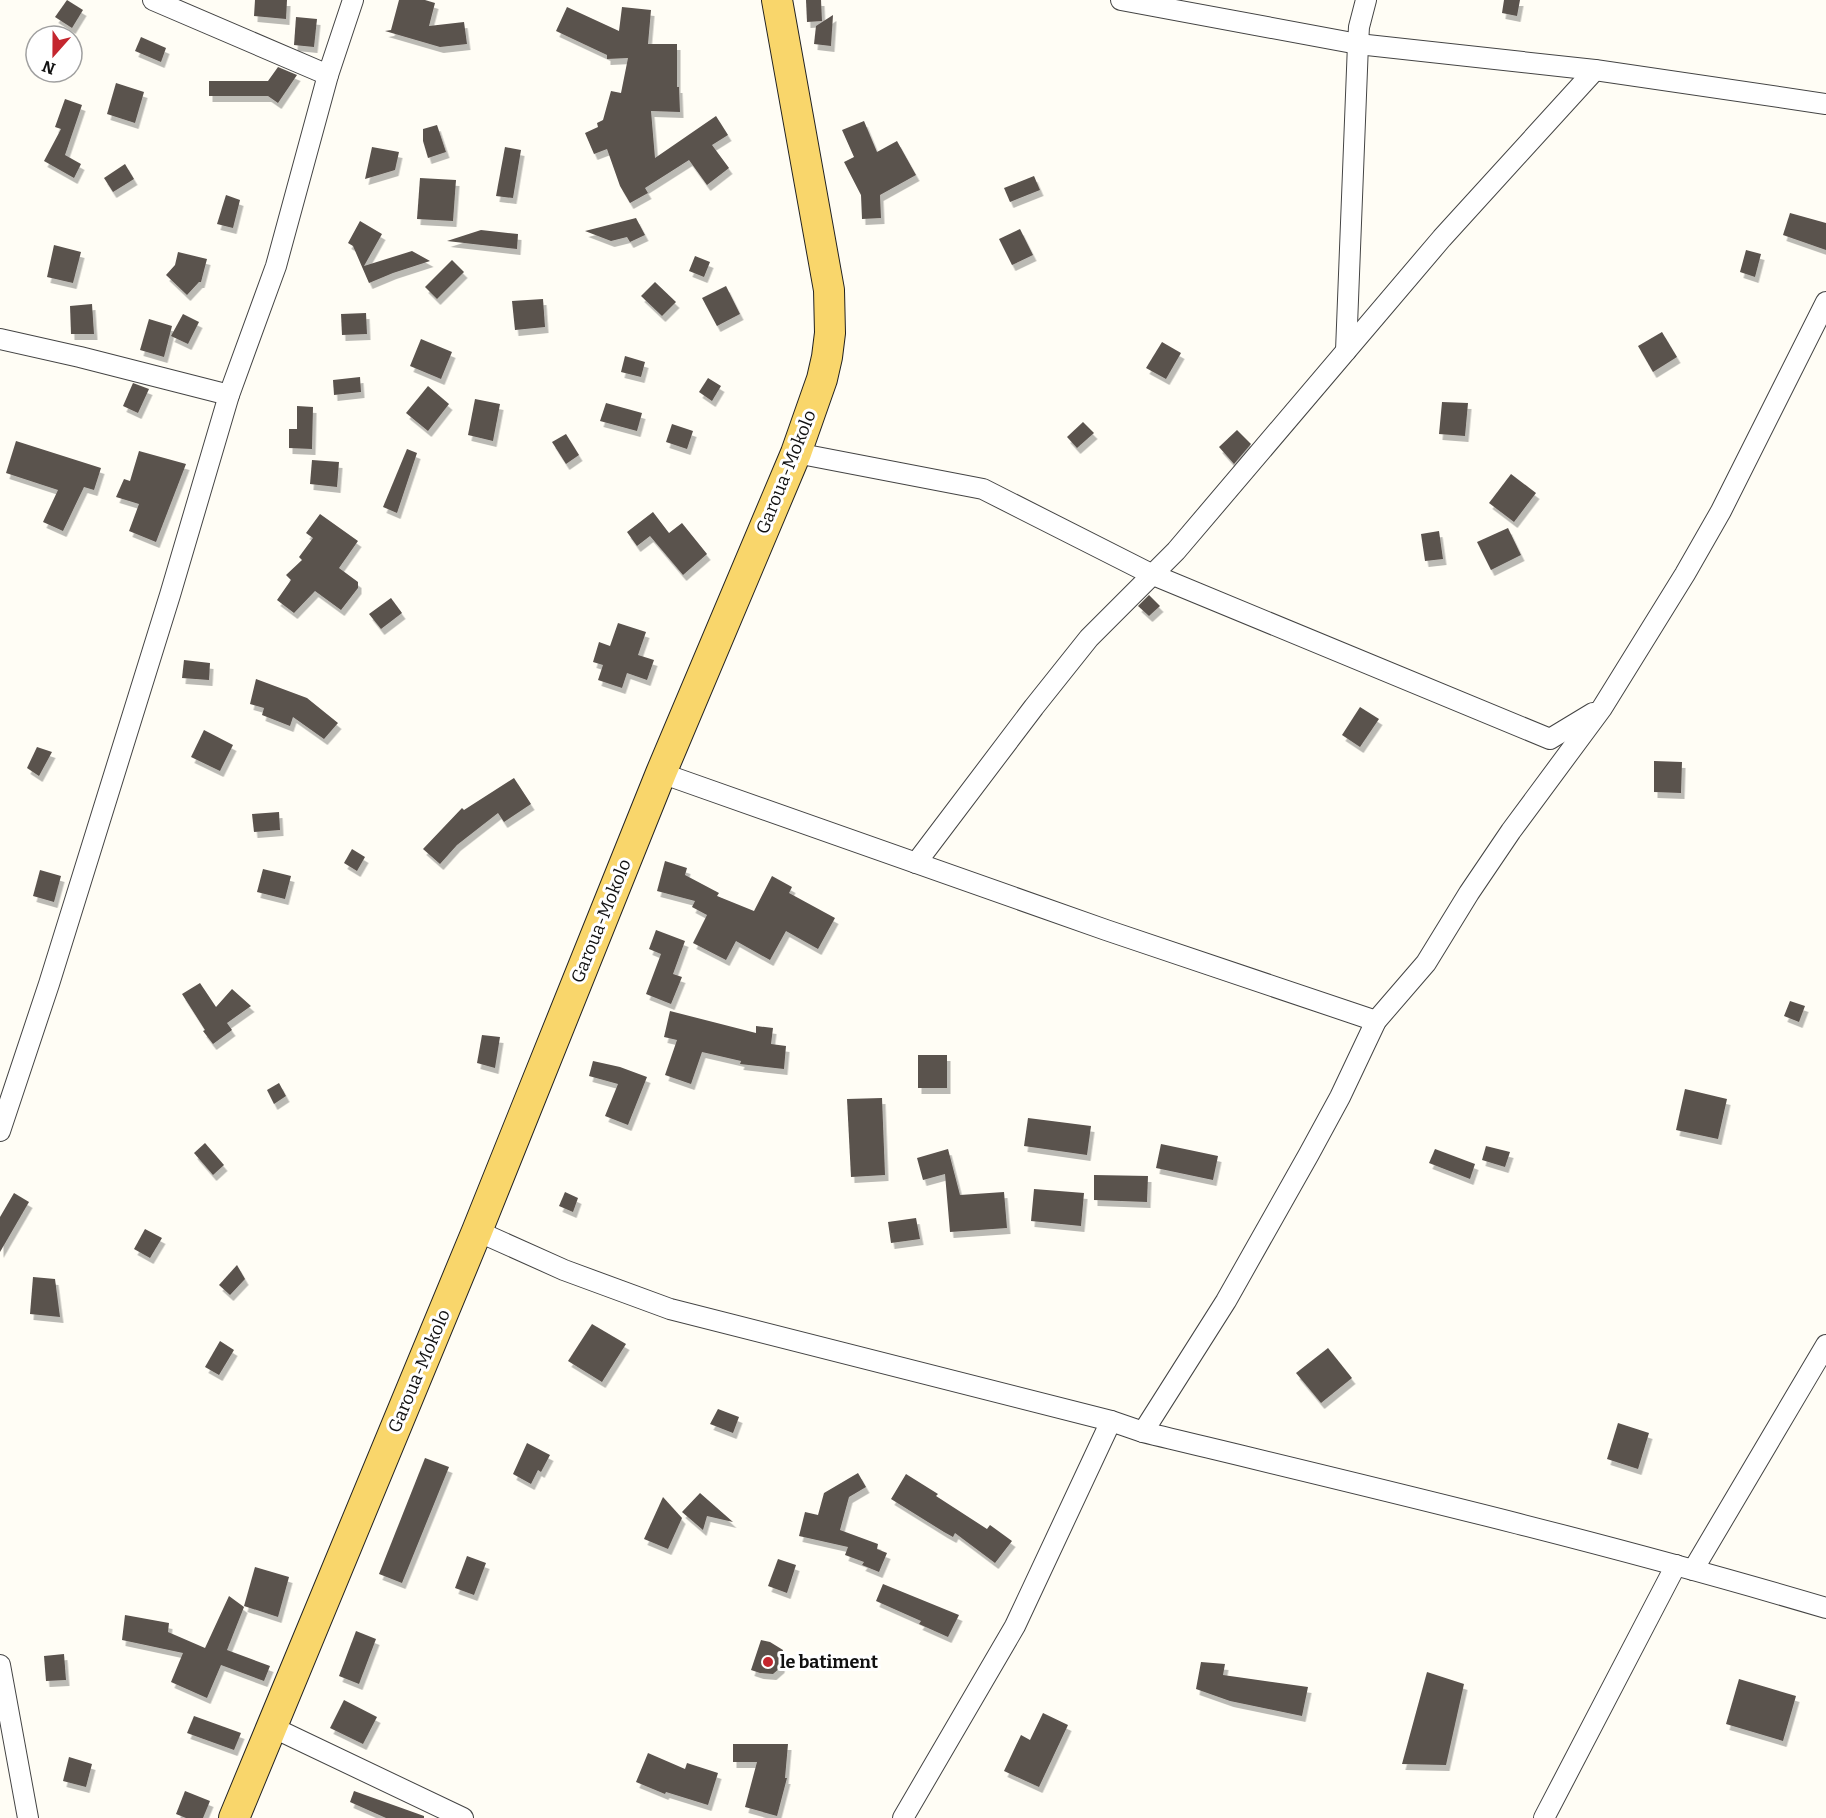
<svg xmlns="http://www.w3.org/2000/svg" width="1826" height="1818" font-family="Bitter,serif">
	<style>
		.building { fill: #5a524d; filter: url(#shadow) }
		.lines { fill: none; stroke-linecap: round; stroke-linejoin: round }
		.street-casing { stroke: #444; stroke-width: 22 }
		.primary-casing { stroke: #222; stroke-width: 32 }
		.street { stroke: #fff; stroke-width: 20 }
		.primary { stroke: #f9d66b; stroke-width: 30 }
		.poi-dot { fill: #c4262e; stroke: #fff; stroke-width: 2 }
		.labels { text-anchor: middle; stroke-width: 6; stroke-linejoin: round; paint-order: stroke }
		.street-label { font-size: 18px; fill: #111; stroke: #fff }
		.poi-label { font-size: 18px; font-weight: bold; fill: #111; stroke: #fff; text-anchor: start }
	</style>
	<defs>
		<filter id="shadow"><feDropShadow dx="3.5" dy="6" stdDeviation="0" flood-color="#0004"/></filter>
	</defs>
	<rect width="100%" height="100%" fill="#fffdf5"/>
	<g class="building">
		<polygon points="67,0 83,10 72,28 55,17"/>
		<polygon points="255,0 287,0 286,19 254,16"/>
		<polygon points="399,0 425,0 435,3 429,26 464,22 467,44 440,47 385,31 391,30"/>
		<polygon points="806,0 821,0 822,21 807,22"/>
		<polygon points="1504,0 1520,0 1517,16 1502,13"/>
		<polygon points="567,7 619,31 622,7 651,10 648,44 677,44 677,87 679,87 680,112 651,111 655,158 716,116 728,135 712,145 729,168 707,185 689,160 645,188 648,193 630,203 620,186 607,149 594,154 585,133 598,127 597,123 603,120 611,91 621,93 628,58 607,59 607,55 556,31"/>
		<polygon points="833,15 831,46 814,44 816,26"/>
		<polygon points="296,17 317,19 314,47 294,45"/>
		<polygon points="141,37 166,48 161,62 135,51"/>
		<polygon points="278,67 297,75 278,103 268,96 209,96 209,81 268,81"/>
		<polygon points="116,83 144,92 135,123 107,114"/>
		<polygon points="65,99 82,105 65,155 81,164 74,178 44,161 61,129 55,127"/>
		<polygon points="864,121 877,152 897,141 916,175 880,195 881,218 862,219 861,195 844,162 854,157 842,130"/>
		<polygon points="437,125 446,152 428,158 423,141 423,129"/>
		<polygon points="372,147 399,152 395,170 365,179"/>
		<polygon points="505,147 521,150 513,198 496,196"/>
		<polygon points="125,164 134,179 113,192 104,178"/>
		<polygon points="1034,176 1040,190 1010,202 1004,188"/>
		<polygon points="420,178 456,180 453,221 417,219"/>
		<polygon points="226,195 240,200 233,228 217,224"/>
		<polygon points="1790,213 1826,223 1826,250 1783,235"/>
		<polygon points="636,218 645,235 630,242 627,237 611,241 585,231"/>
		<polygon points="360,221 382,234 364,266 412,251 430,261 393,273 369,283 353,246 348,243"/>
		<polygon points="1020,229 1033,255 1012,265 999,239"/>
		<polygon points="481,230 518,234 517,249 447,241"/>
		<polygon points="54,245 81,252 73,283 47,277"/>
		<polygon points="1746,250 1761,254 1755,277 1740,272"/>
		<polygon points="178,252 207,259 201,282 199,282 187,295 166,275 175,265"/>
		<polygon points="695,256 710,262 704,277 689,271"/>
		<polygon points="452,260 464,272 437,299 425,287"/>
		<polygon points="655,282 676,302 662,316 641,296"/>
		<polygon points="726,286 740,314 717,326 702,298"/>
		<polygon points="543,299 545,327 515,330 512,301"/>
		<polygon points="92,304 94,334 71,334 70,306"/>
		<polygon points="366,313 367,334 342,335 341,314"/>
		<polygon points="183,314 199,322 188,344 171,336"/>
		<polygon points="149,319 172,326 164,357 140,350"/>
		<polygon points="1662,332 1677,357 1653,372 1638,346"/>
		<polygon points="421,339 452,352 441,379 410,366"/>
		<polygon points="1162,342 1181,353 1166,379 1146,368"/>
		<polygon points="625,356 645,362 641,377 621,372"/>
		<polygon points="360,377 361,392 334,395 333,380"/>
		<polygon points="708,378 721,386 712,401 699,392"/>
		<polygon points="133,383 149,389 138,413 123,406"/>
		<polygon points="428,386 449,404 428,431 406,413"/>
		<polygon points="475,399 500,404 493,441 468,435"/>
		<polygon points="1442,402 1468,403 1465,436 1439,434"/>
		<polygon points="606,403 642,413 637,431 600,421"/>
		<polygon points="297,406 313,407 312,449 289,448 289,429 297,429"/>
		<polygon points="1083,422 1094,433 1077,448 1067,437"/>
		<polygon points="672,424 693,431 687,449 666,442"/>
		<polygon points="1237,430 1251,444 1234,464 1219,447"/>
		<polygon points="566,434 579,455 566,464 552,442"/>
		<polygon points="16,441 101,468 94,490 84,487 63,531 43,522 58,490 6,473"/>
		<polygon points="407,449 417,453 397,513 383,507"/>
		<polygon points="139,451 186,464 156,542 129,531 139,504 116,497 124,479 130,481"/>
		<polygon points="312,460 339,462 337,487 310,484"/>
		<polygon points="1511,474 1536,493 1514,522 1489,503"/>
		<polygon points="653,512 669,533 682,523 707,554 683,575 650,536 637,546 627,532"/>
		<polygon points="320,514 358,541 339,568 358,582 358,588 341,610 315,591 294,613 277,600 291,580 286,575 302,560 299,557 313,538 306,533"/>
		<polygon points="1508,528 1521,555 1491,570 1477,542"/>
		<polygon points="1439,531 1443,559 1425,561 1421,534"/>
		<polygon points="1149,595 1160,606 1149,616 1138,606"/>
		<polygon points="391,598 402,613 381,629 369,614"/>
		<polygon points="618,623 646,632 638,655 654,660 647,680 627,673 622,688 598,680 603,665 593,662 599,642 610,646"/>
		<polygon points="184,660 210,663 209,680 182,678"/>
		<polygon points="256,679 307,698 338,723 324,739 293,717 290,726 262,715 264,708 250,704"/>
		<polygon points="1360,707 1379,719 1360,747 1342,735"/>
		<polygon points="204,730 233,745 220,771 191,757"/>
		<polygon points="37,747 52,752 39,776 27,768"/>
		<polygon points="1654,761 1682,762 1681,793 1654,792"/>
		<polygon points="514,778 531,804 504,822 498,813 457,845 440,864 423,849 462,808 464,810"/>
		<polygon points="279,812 280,830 254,832 252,814"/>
		<polygon points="352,849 365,857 357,871 344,863"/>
		<polygon points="665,861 687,868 685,875 719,893 717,896 754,911 772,876 792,887 789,893 835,918 818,949 786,931 770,960 736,941 726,960 693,943 707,915 692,907 695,901 657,891"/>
		<polygon points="263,869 291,876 285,899 257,892"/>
		<polygon points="40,870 61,876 54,902 33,896"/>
		<polygon points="656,930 685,941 673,974 682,977 671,1004 646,994 661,954 649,949"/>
		<polygon points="200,983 216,1007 232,989 251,1006 227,1023 232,1030 213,1044 203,1031 205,1030 182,994"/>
		<polygon points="1790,1001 1805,1006 1799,1022 1784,1016"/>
		<polygon points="670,1011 756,1033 756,1026 773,1028 771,1044 786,1046 784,1069 740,1064 741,1061 702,1052 691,1084 665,1075 677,1040 664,1037"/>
		<polygon points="482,1035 500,1037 495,1068 477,1063"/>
		<rect x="918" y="1055" width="29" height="33"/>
		<polygon points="593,1061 620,1067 647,1077 628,1125 605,1116 618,1084 589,1076"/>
		<polygon points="279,1083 286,1096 274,1104 267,1090"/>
		<polygon points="1685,1089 1727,1099 1718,1139 1676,1130"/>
		<polygon points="882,1098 885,1175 851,1177 847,1099"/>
		<polygon points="1028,1118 1091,1126 1087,1155 1024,1146"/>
		<polygon points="205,1143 224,1165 213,1175 194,1153"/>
		<polygon points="1161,1144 1218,1156 1213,1180 1156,1168"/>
		<polygon points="1486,1146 1510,1152 1505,1167 1482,1160"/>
		<polygon points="948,1149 960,1195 1004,1192 1007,1228 950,1232 945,1174 923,1180 917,1158"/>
		<polygon points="1435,1149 1475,1164 1470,1179 1429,1163"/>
		<polygon points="1094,1175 1148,1176 1147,1202 1094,1200"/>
		<polygon points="1034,1189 1084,1193 1081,1226 1031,1221"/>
		<polygon points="565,1192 578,1198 573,1212 559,1206"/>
		<polygon points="14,1193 29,1202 0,1252 0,1217"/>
		<polygon points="916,1218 920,1239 891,1243 888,1222"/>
		<polygon points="145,1229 162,1238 150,1258 134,1249"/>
		<polygon points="237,1265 245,1279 230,1295 219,1285"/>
		<polygon points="33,1277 55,1279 60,1317 30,1314"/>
		<polygon points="592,1324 626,1344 602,1382 568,1361"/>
		<polygon points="220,1341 234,1350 219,1375 205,1367"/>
		<polygon points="1328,1348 1352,1378 1321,1403 1296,1373"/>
		<polygon points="718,1409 739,1417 733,1433 710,1424"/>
		<polygon points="1618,1423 1649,1433 1638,1469 1607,1459"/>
		<polygon points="527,1443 550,1455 541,1472 538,1470 531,1484 513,1474"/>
		<polygon points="425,1458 449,1467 402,1583 379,1574"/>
		<polygon points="858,1473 866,1487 849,1497 840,1530 878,1544 877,1549 887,1553 879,1572 862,1565 864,1562 845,1555 848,1547 799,1536 805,1512 818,1515 824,1493"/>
		<polygon points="906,1474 938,1494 936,1496 987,1529 990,1525 1012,1541 995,1563 955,1533 953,1537 944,1532 891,1499"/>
		<polygon points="700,1493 733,1522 707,1516 703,1530 682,1512"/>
		<polygon points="663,1497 682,1518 668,1549 644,1539"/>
		<polygon points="467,1556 486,1563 474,1595 455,1588"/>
		<polygon points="778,1559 796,1565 787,1593 768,1586"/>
		<polygon points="255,1567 289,1577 278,1617 244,1606"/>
		<polygon points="883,1584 959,1615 948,1637 919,1624 921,1621 876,1601"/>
		<polygon points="229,1596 244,1607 227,1650 270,1666 264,1681 221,1665 207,1698 171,1682 183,1653 122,1640 125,1615 169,1623 168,1632 205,1648"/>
		<polygon points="356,1631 376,1639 359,1684 339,1676"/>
		<polygon points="761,1640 770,1642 783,1650 781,1667 773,1674 760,1673 751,1670"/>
		<polygon points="64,1654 66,1680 46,1681 44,1656"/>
		<polygon points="1201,1662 1225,1664 1223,1675 1308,1687 1302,1716 1230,1701 1196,1689"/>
		<polygon points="1427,1672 1464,1684 1446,1765 1402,1764"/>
		<polygon points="1739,1679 1796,1696 1783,1741 1726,1724"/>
		<polygon points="344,1700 377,1717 363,1744 330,1728"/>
		<polygon points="1043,1713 1068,1725 1039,1787 1004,1771 1021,1735 1030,1740"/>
		<polygon points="194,1716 241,1733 234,1750 187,1733"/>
		<polygon points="733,1744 788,1744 785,1778 787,1778 777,1816 745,1807 757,1762 733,1762"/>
		<polygon points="648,1753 685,1769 687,1763 718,1773 708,1805 666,1792 665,1794 636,1782"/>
		<polygon points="69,1757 92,1764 86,1787 63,1781"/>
		<polygon points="185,1791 210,1801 203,1818 186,1818 176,1814"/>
		<polygon points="354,1791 424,1816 424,1818 386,1818 350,1802"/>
	</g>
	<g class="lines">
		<g class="street-casing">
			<g id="street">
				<polyline points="153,0 328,75"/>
				<polyline points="1121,0 1358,44 1595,70 1826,104"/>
				<polyline points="0,339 80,357 229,395"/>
				<polyline points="1346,351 1358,44 1359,27 1366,0"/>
				<polyline points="796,453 983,489 1151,574 1550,739 1593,713"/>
				<polyline points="661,773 1106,930 1376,1021"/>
				<polyline points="916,863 1034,707 1089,638 1176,551 1442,238 1595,70"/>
				<polyline points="0,1131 49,984 170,595 229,395 276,266 328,75 353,0"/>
				<path d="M477,1231L564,1270L670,1309L1111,1421L1143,1432C1371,1487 1601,1541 1826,1608"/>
				<polyline points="1143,1432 1226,1301 1309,1154 1340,1097 1376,1021 1426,963 1469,893 1511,831 1602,708 1685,574 1721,511 1826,302"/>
				<polyline points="1693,1570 1826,1345"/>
				<polyline points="0,1665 28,1818"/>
				<polyline points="272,1727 463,1818"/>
				<polyline points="903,1818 1015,1626 1111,1421"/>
				<polyline points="1544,1818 1676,1565"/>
			</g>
		</g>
		<g class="primary-casing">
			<polyline id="primary" points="234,1818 477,1231 661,773 796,453 822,379 827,357 830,333 829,290 777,0"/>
		</g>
		<use href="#street" class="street"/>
		<use href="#primary" class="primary"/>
	</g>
	<circle class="poi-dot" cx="768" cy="1662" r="6"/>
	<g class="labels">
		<g class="street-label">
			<text transform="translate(786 472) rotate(-68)" y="6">Garoua-Mokolo</text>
			<text transform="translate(601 921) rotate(-68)" y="6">Garoua-Mokolo</text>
			<text transform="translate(419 1371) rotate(-67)" y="6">Garoua-Mokolo</text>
		</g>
		<g class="poi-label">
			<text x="780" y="1668">le batiment</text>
		</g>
	</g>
	<g transform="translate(54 54) rotate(201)"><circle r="28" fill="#ffffff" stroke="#a0a0a0" stroke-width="1.5"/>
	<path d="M0-4.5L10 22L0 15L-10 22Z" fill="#c4262e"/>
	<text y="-9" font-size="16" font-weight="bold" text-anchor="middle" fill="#111111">N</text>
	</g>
</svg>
